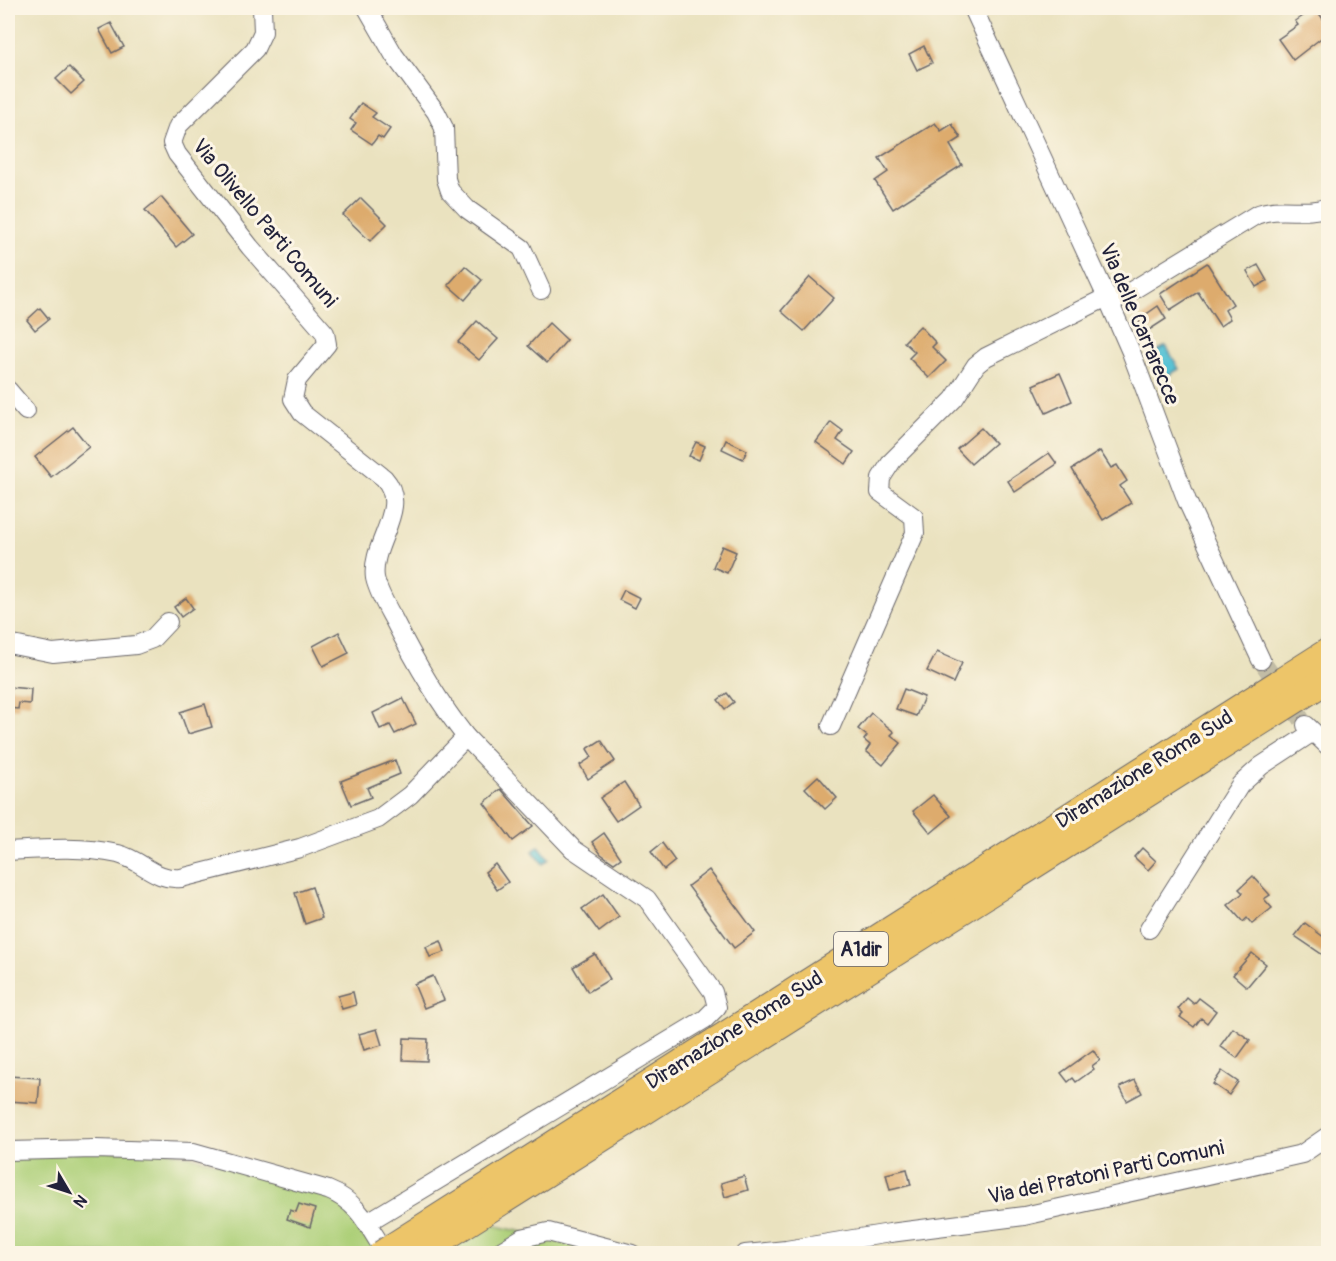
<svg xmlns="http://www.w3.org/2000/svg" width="1336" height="1261" font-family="Pangolin,sans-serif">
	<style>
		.green { fill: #accf77; stroke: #677859; stroke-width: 1.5 }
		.water { fill: #58c2d4; stroke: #3d7288; stroke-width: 1.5 }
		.building { fill: #ddab6d }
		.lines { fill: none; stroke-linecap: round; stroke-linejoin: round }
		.minor-tunnel { stroke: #c2bca5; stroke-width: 18; stroke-dasharray: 18 9; stroke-linecap: butt }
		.minor-casing { stroke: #686569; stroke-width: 20 }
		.highway-casing { stroke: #686569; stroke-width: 29 }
		.minor { stroke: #fff; stroke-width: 18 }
		.highway { stroke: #edc569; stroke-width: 27 }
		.highway-bridge-casing { stroke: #686569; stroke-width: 29; stroke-linecap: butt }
		.highway-bridge { stroke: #edc569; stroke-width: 27 }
		.labels { text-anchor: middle; stroke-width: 6; stroke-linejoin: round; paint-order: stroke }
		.shield { fill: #fcf5e5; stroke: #63616e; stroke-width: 1.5 }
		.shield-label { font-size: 20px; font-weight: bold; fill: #22223b }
		.street-label { font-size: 21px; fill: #22223b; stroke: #fcf5e5 }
	</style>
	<rect width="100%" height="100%" fill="#fcf5e5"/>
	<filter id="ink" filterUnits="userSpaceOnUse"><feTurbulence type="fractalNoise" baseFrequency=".0167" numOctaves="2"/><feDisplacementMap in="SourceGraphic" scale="12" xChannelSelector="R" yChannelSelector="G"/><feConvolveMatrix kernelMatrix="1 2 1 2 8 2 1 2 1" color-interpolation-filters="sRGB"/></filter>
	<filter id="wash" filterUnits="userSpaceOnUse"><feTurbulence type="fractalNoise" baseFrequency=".008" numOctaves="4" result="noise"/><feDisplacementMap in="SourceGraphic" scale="24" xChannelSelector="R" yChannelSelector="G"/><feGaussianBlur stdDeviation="1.35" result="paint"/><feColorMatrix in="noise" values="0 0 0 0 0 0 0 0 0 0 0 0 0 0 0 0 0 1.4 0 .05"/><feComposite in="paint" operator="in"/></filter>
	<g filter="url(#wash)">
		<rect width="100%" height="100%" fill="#eae2bf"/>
		<polygon class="green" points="8,1151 170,1151 328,1190 394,1246 444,1214 615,1253 8,1253"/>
		<g class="water">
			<polygon points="1166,346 1179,369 1165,377 1152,354"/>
			<polygon points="539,846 549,859 543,864 533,851"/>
		</g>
		<g id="blocks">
			<g class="building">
				<polygon points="1315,8 1329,27 1329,32 1293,60 1278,39 1298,25 1295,21"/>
				<polygon points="111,23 124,47 112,53 99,29"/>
				<polygon points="924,46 932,63 917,70 909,54"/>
				<polygon points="69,67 84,82 71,94 56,79"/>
				<polygon points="361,103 376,113 372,117 390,129 383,139 378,136 372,144 351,130 356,123 350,119"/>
				<polygon points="935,123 941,131 952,124 961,138 950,145 962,165 893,209 875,181 888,172 879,158"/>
				<polygon points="161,197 192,234 176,247 145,210"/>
				<polygon points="361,198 387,224 370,241 343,215"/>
				<polygon points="1207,263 1233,304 1225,310 1230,319 1220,326 1198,292 1170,310 1160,294"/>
				<polygon points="1258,265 1267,281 1256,287 1247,271"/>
				<polygon points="465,266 482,280 465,300 448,285"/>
				<polygon points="810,277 834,298 804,331 781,311"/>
				<polygon points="1158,306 1166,319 1146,332 1138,320"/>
				<polygon points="40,308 49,319 35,330 27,320"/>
				<polygon points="477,321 498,339 479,360 458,342"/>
				<polygon points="549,323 567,340 547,363 528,346"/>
				<polygon points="920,326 936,343 932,347 946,361 929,378 909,358 915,352 904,342"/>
				<polygon points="1060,373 1072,401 1046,413 1033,385"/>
				<polygon points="831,422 843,431 837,440 854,452 846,464 816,442"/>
				<polygon points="73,427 89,447 51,477 35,457"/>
				<polygon points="981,428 995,443 971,464 957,449"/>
				<polygon points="726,440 747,450 743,459 722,449"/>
				<polygon points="696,442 705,446 699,460 689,456"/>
				<polygon points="1100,451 1111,468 1117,465 1127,481 1120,486 1131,503 1103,520 1072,469"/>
				<polygon points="1049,453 1057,464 1015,492 1008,481"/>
				<polygon points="722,546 736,552 727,573 713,567"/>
				<polygon points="624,590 640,598 635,608 619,600"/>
				<polygon points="186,598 193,608 181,617 174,607"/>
				<polygon points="339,632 349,653 323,666 313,646"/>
				<polygon points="937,652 962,663 953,683 927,671"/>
				<polygon points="8,687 31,689 30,704 19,703 18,709 8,708"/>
				<polygon points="904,689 924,697 916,716 896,709"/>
				<polygon points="727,693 734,702 725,709 718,700"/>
				<polygon points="403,698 416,724 395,734 390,725 380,729 373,713"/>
				<polygon points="205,704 212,727 188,734 180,712"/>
				<polygon points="871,713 894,732 891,735 901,743 883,765 866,751 870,745 864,740 867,736 858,729"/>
				<polygon points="601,740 615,761 588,779 580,765 592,757 587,749"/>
				<polygon points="395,760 400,774 367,788 371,797 351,805 341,781"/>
				<polygon points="818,776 837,798 825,809 805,788"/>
				<polygon points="624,782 639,805 616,821 600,798"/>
				<polygon points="501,789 533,826 513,841 484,803"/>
				<polygon points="933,795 951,816 931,833 913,811"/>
				<polygon points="604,833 621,858 614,863 601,854 592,842"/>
				<polygon points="662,843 675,861 664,870 651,852"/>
				<polygon points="1142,848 1156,861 1148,870 1134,857"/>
				<polygon points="495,864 508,882 497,890 485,872"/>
				<polygon points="709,870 755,932 734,948 688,886"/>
				<polygon points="1253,876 1270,895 1264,899 1272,908 1252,924 1247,918 1243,922 1228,905 1243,893 1239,889"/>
				<polygon points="312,887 322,918 305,924 295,893"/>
				<polygon points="603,894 619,917 599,932 582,909"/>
				<polygon points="1305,923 1329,941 1329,959 1295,936"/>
				<polygon points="441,941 445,952 430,957 426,947"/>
				<polygon points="1252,953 1266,964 1247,987 1233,975"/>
				<polygon points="595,954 610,979 588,992 573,967"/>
				<polygon points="433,976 444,1000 424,1008 414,984"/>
				<polygon points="353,992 356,1005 342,1009 338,996"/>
				<polygon points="1187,998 1194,1004 1199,998 1216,1011 1207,1023 1201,1018 1194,1027 1180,1017 1183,1014 1178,1009"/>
				<polygon points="1233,1028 1250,1040 1237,1058 1220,1046"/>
				<polygon points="377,1029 382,1045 364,1050 359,1034"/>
				<polygon points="404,1038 428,1039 427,1061 403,1060"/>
				<polygon points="1093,1050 1100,1060 1092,1066 1094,1069 1076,1082 1073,1078 1068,1082 1061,1073"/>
				<polygon points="1222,1071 1238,1082 1229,1095 1213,1084"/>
				<polygon points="8,1076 40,1078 38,1103 8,1101"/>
				<polygon points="1135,1080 1142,1093 1127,1101 1120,1087"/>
				<polygon points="907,1169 911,1185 890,1190 886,1174"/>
				<polygon points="744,1176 748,1190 725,1197 721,1183"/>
				<polygon points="299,1204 315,1209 310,1227 287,1219 290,1210 296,1212"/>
			</g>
		</g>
	</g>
	<g filter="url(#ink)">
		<use href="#blocks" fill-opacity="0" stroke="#686569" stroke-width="1.5"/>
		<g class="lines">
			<polyline class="minor-tunnel" points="1261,660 1305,725"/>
			<g class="minor-casing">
				<g id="minor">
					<polyline points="367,8 394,55 436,112 444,128 446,179 450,191 467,209 522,248 541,290"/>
					<polyline points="973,8 1110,304 1131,352 1187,501 1261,660"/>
					<path d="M1110,304L1256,215C1280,205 1304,216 1328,207"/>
					<polyline points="8,390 26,411"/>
					<polyline points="8,644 53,653 136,645 152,639 168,622"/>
					<polyline points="1306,725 1328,746"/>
					<polyline points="831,726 915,533 914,517 880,492 881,478 892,461 954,399 976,365 986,357 1107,297"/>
					<path d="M8,851C44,849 82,846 118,854C142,860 155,881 181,878L300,848L378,819L410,795L466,737C437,700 415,662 394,620C387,607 378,592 375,578C370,543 411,508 384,478L302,413L293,399L297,380L327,344L325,333L250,247L177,154L172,143L178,126L255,49L263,32L262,8"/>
					<polyline points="1149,929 1240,785 1261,766 1313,732"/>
					<path d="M8,1151L95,1149L193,1152L328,1190C359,1202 368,1226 386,1254"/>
					<polyline points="368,1222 705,1019 717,1007 713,992 647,899 573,849 466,737"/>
					<polyline points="496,1254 522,1238 548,1232 632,1254"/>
					<polyline points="745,1254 786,1250 890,1233 1024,1216 1302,1154 1328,1136"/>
				</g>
			</g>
			<g class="highway-casing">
				<g id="highway">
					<polyline points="394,1246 1328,652"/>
					<polyline points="418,1254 1328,679"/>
				</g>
			</g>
			<use href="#minor" class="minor"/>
			<use href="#highway" class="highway"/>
			<g class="highway-bridge-casing">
				<polyline id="highway-bridge" points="382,1254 394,1246"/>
			</g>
			<use href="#highway-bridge" class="highway-bridge"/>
		</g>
	</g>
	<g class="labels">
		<rect class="shield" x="834" y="932" width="54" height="34" rx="4.5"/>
		<g class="shield-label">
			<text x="861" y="956">A1dir</text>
		</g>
		<g class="street-label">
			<text transform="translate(265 223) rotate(50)" y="7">Via Olivello Parti Comuni</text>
			<text transform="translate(1140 324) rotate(67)" y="7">Via delle Carrarecce</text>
			<text transform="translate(1144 769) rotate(-32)" y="7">Diramazione Roma Sud</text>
			<text transform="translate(734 1030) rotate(-32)" y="7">Diramazione Roma Sud</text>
			<text transform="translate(1106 1172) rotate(-12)" y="7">Via dei Pratoni Parti Comuni</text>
		</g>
	</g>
	<rect width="1336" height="1261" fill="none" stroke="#fcf5e5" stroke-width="30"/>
	<g transform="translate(69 1192) rotate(129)" stroke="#fcf5e5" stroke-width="4.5" paint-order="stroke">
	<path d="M0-4.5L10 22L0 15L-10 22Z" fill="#22223b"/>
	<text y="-9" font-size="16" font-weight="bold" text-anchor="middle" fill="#22223b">N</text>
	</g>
</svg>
